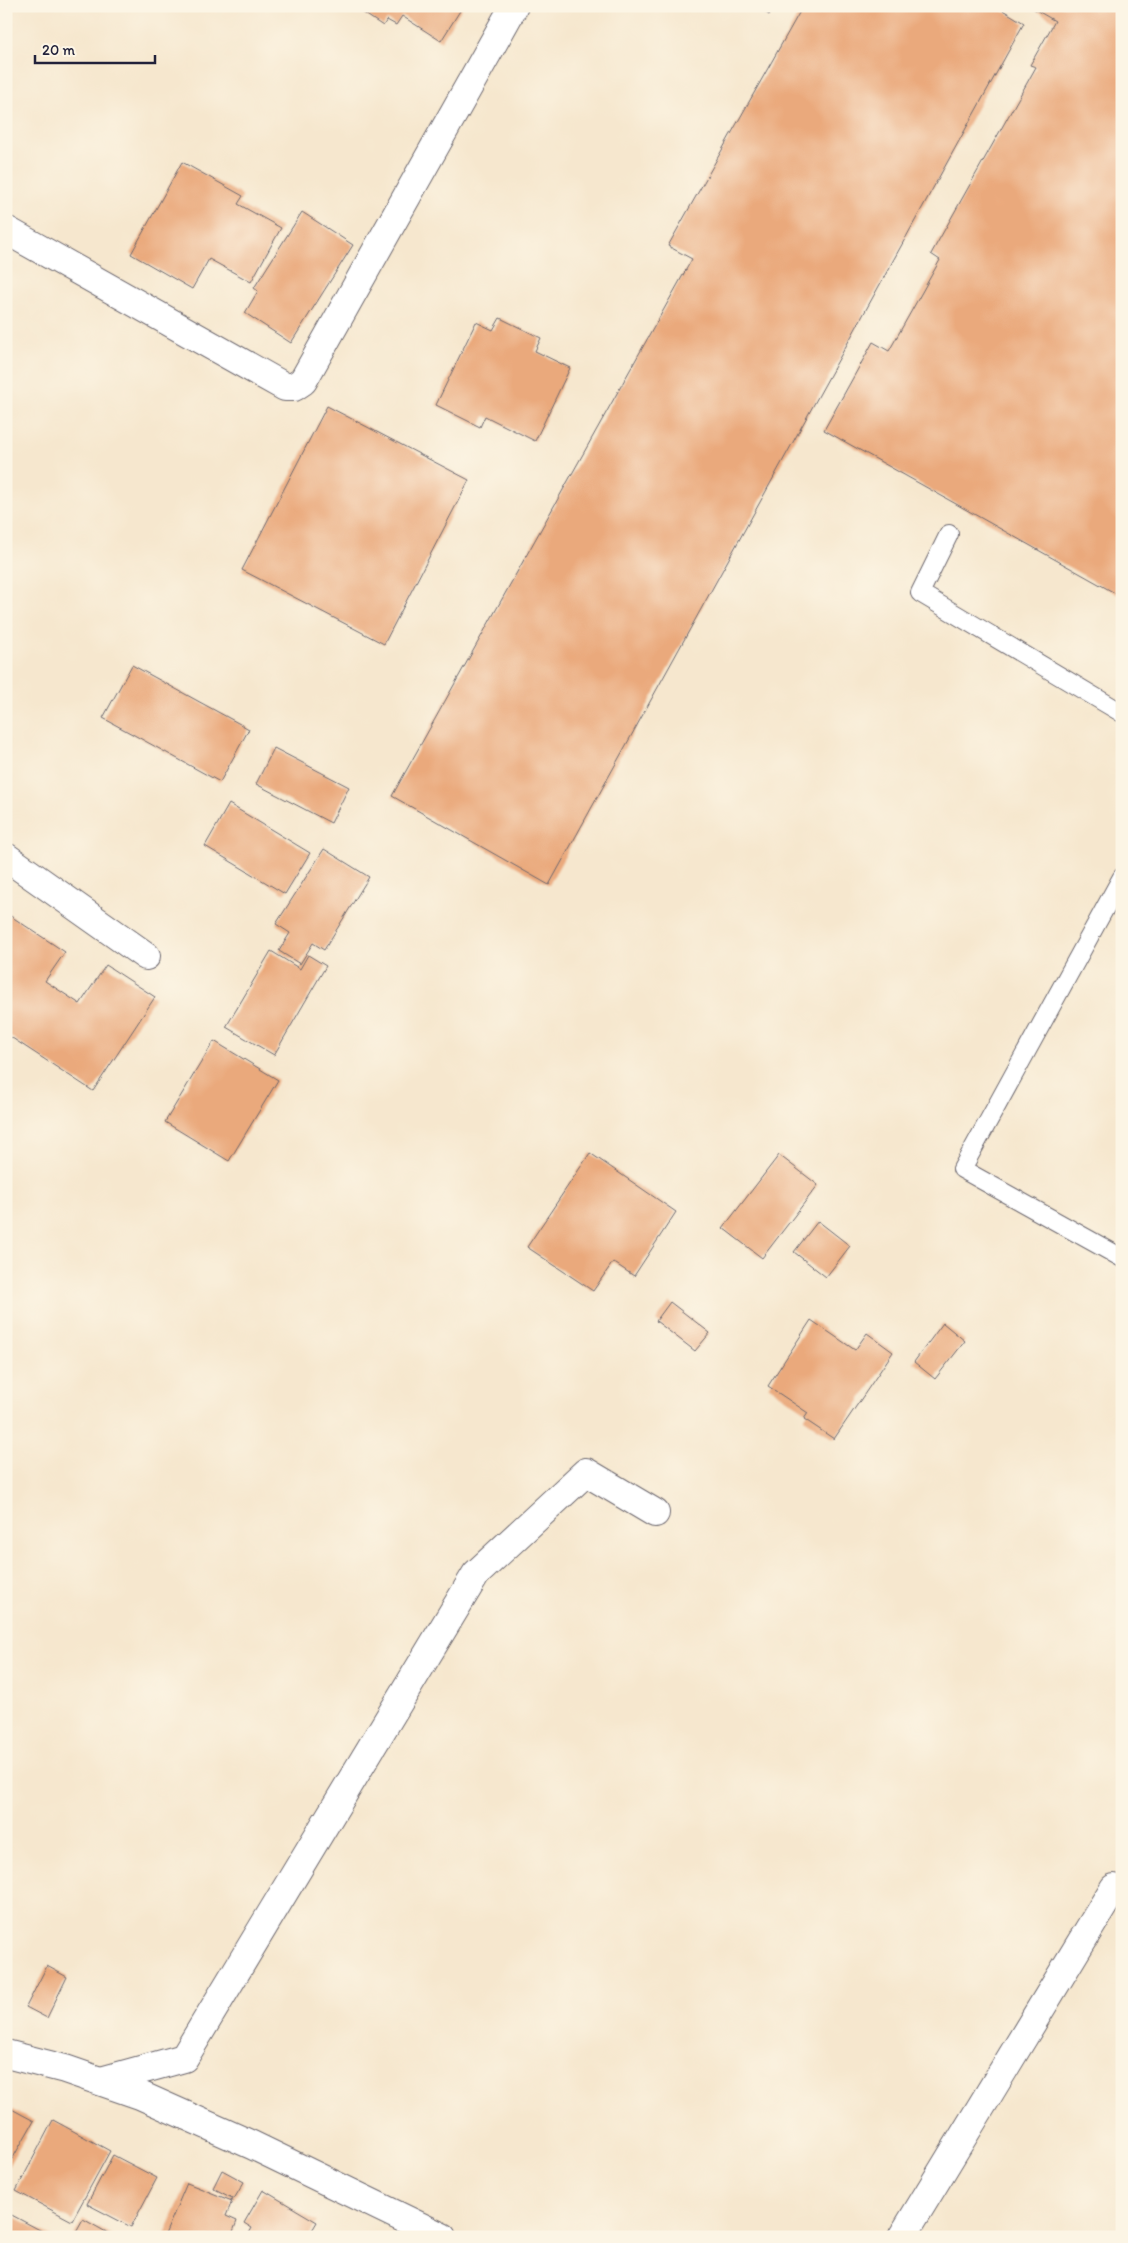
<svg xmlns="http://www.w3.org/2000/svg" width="1128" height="2243" font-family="Itim,sans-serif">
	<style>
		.building { fill: #eaa97b }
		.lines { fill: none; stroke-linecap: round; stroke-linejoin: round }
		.lane-casing { stroke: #6c676e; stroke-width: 20 }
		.street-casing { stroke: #6c676e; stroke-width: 30 }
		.lane { stroke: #fff; stroke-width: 18 }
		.street { stroke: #fff; stroke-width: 28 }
	</style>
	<rect width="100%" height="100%" fill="#fcf5e5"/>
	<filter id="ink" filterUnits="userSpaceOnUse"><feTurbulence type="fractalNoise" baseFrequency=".02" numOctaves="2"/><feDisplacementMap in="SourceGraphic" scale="10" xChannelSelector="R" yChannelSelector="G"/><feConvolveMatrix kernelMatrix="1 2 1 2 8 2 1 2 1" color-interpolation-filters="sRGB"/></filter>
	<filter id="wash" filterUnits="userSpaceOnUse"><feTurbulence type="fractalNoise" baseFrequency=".0096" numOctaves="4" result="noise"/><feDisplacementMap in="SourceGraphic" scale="20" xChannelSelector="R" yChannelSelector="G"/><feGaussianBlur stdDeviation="1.12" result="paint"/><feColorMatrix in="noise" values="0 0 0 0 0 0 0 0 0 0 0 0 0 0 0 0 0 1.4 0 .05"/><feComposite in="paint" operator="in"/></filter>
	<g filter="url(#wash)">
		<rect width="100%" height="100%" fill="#f6e7ce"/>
		<g id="blocks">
			<g class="building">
				<polygon points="353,6 463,6 441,41 402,16 396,25 387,20 383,26"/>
				<polygon points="757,6 775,6 769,15"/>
				<polygon points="803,6 996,6 1024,23 549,885 392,796 692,259 668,246"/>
				<polygon points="1029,6 1122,6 1122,597 824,430 873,342 889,351 940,260 931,254 1036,67 1030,65 1055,21"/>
				<polygon points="182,162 243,196 238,204 281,228 251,282 209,259 192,289 131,254"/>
				<polygon points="302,212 353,245 291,343 245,313 258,291 254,288"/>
				<polygon points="500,318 541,338 535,351 570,368 535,441 485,416 480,427 436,405 476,322 493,330"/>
				<polygon points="327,406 469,480 384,644 242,570"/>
				<polygon points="132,665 249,729 220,782 103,718"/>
				<polygon points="274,748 349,787 331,823 256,784"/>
				<polygon points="229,804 310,853 285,894 205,846"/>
				<polygon points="324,849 369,877 324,950 313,943 300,964 279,951 290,933 276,924"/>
				<polygon points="6,913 65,952 45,981 80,1004 106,965 155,997 93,1091 6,1034"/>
				<polygon points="271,951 300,969 308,955 326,966 274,1055 226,1027"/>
				<polygon points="214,1041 278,1080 229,1161 165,1122"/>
				<polygon points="590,1153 676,1212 634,1276 613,1262 593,1291 527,1247"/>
				<polygon points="779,1155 818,1185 762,1258 723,1228"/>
				<polygon points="818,1221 850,1246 826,1277 794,1252"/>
				<polygon points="670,1302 710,1333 695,1351 656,1321"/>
				<polygon points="811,1320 855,1350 867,1333 893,1352 834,1439 804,1419 808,1413 768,1386"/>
				<polygon points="943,1323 965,1341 935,1379 914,1362"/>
				<polygon points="47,1966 67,1977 47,2018 26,2007"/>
				<polygon points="6,2106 34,2121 6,2170"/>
				<polygon points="53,2120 110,2151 72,2221 16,2191"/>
				<polygon points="113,2155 157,2178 131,2227 87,2204"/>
				<polygon points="222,2170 244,2182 234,2199 213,2188"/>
				<polygon points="187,2183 232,2201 226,2216 237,2221 231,2237 164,2237"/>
				<polygon points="263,2190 317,2222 308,2237 247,2237 252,2228 244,2223"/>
				<polygon points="6,2212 53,2237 6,2237"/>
				<polygon points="83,2219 115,2237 73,2237"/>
			</g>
		</g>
	</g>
	<g filter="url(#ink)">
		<use href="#blocks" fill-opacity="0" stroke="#6c676e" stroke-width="1"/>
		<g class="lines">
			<g class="lane-casing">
				<g id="lane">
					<polyline points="949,534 920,593 1122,713"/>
					<polyline points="1122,877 962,1169 1122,1258"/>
				</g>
			</g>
			<g class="street-casing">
				<g id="street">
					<polyline points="6,230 285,387 294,387 303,381 514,6"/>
					<polyline points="6,857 146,956"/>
					<polyline points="6,2054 65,2069 140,2095 252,2145 442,2237"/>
					<polyline points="101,2081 184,2058 476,1574 586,1472 655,1513"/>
					<polyline points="902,2237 1114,1888"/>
				</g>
			</g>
			<use href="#lane" class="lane"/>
			<use href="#street" class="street"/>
		</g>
	</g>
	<rect width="1128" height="2243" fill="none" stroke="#fcf5e5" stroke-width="25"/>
	<path d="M35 55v8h120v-8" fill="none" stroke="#22223b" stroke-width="2.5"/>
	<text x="42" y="55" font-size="15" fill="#22223b" stroke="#fcf5e5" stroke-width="4" paint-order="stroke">20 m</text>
</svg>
